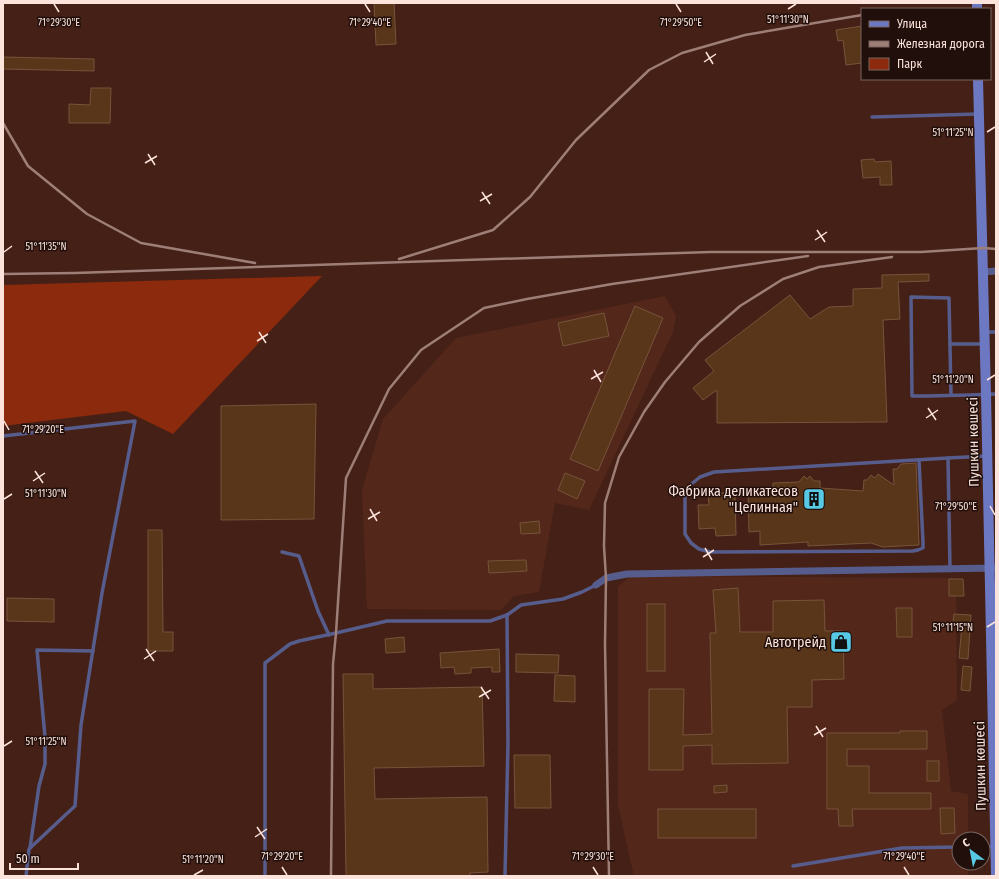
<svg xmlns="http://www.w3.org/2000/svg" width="999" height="879" font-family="'Fira Sans Condensed',sans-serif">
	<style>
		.built { fill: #54271b }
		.green { fill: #8b2a0c }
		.building { fill: #593519; stroke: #76543b }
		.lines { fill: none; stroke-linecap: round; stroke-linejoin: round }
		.lane { stroke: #565d8c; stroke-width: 3.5 }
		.street { stroke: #565d8c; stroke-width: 7 }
		.secondary { stroke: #6d78c2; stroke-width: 10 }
		.rail { stroke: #9e7f77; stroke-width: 2.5 }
		.ticks { fill: none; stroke: #fce3dc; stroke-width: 1.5 }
		.labels { text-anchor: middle; stroke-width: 3; stroke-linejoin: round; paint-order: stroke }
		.street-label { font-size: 14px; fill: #fce3dc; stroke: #200f0b }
		.poi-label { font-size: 14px; fill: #fce3dc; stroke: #200f0b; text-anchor: end }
		.ticks-label { font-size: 10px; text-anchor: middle; fill: #fce3dc; stroke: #200f0b; stroke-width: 3; stroke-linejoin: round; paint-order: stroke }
	</style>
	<rect width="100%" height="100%" fill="#452016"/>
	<g class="built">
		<polygon points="665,296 676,316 673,332 589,510 555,503 539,592 514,596 501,610 367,609 362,490 383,419 456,338"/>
		<polygon points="631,576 956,578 957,700 942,710 951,791 968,794 968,839 959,839 959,863 968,863 968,876 634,876 618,806 618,586"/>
	</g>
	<polygon class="green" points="322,276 173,434 126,411 3,426 3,285"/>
	<g class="building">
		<polygon points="374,3 394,3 396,44 376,45"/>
		<polygon points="862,26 862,63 846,65 843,40 838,41 836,30"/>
		<polygon points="3,57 94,59 94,71 3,69"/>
		<polygon points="91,88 111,88 110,123 69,123 69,104 90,105"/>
		<polygon points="874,159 875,162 891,161 892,185 880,185 880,177 863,178 861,160"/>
		<polygon points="929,274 929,281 898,282 900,319 883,320 887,422 717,423 717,390 703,400 693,388 714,371 705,360 790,295 810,319 829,307 853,306 853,289 882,288 882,275"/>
		<polygon points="635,306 663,318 598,471 570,459"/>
		<polygon points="604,313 609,336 563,346 558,323"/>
		<polygon points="316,404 314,519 221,520 221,406"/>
		<polygon points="916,463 919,545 883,547 871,543 808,546 808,542 760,545 760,531 749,532 748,492 773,490 773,483 799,482 804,476 807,479 810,476 814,481 820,481 820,488 863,491 864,480 867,480 871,475 875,478 878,474 894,485 893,469 897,469 901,464"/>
		<polygon points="565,473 585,481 577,499 558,490"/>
		<polygon points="735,492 736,535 716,536 715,528 699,529 698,505 709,505 708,494"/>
		<polygon points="539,521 540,533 521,534 520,523"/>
		<polygon points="148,530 162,530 163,632 173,632 173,651 148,651"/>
		<polygon points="526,560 527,571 489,573 488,561"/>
		<polygon points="949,579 963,579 964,596 949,596"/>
		<polygon points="738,588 740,632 773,632 773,601 824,600 825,631 843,631 844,679 812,680 812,707 787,707 788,763 712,764 712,745 683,746 683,770 649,770 649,689 684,689 683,735 712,734 710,633 716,633 713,590"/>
		<polygon points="7,598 54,599 54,622 7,621"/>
		<rect x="647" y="604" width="18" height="67"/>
		<polygon points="896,608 912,608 912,637 897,637"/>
		<polygon points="954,614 971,615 968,659 959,658 962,625 953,624"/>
		<polygon points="404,637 405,652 386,653 385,639"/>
		<polygon points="499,649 500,672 492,672 492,667 471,668 471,673 455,674 454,667 441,668 440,653"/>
		<polygon points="516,654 559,655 558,673 516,672"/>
		<polygon points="963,666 972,667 970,691 961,690"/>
		<polygon points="343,674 373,674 373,689 482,687 484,766 374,768 375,799 487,797 488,872 470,873 470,876 346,876"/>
		<polygon points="555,675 575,676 575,702 554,701"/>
		<polygon points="900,731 927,731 927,749 847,749 847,766 869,766 869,793 931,793 931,809 852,809 853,826 839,826 838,809 827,809 827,733 900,733"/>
		<polygon points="514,755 550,755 551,808 515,808"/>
		<rect x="927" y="761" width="12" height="20"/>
		<polygon points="727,785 727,792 714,793 714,786"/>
		<polygon points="940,808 954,808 955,833 941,834"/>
		<rect x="658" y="809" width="98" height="29"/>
	</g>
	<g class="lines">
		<g class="lane">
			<polyline points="872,117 978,114"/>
			<polyline points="986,332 996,332"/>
			<polyline points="950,344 983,344"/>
			<path d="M951,395L949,298L911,297L912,396C940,396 968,395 996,394"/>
			<polyline points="3,436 135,421 102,593 81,725 75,806 29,849 26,876"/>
			<polyline points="948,458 950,569"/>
			<polyline points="919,460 923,542 923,548 918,550 913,551 710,552 699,549 691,543 685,534 685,495 689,486 700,477 714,472 948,458 986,456"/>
			<polyline points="282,552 299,556 318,611 329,635"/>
			<polyline points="983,847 994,847"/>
			<polyline points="30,848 39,786 45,764 45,737 37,650 93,651"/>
			<polyline points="793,866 902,848 959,847"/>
			<polyline points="265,876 265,663 290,644 299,641 336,633 387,621 490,621 507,615"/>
			<polyline points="505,876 508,743 507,615 521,605 563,599 582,592 596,585"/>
		</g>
		<g class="street">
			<polyline points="983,272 996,271"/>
			<polyline points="596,585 606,578 627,574 996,568"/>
		</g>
		<g class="secondary">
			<polyline points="977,3 977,9"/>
			<polyline points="978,79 986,395 996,876"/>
		</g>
		<g class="rail">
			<polyline points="3,123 28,166 87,214 141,243 255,263"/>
			<polyline points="399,259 493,230 530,197 576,140 625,93 649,70 682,53 745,35 862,15"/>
			<polyline points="3,274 75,273 710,252 921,252 983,248 996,249"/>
			<polyline points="331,876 333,664 336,633 346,478 389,389 421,350 484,308 527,299 612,284 808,256"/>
			<polyline points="609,876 605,644 606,578 604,546 605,503 619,457 644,412 665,382 699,342 740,306 783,279 819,267 892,257"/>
		</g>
	</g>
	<path class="ticks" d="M54,4L59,12M365,4L370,12M676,4L681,12M788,9L796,4M706,52L713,64M704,62L716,54M987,132L995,127M148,154L155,165M145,163L157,156M482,192L490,204M480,201L492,194M817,230L825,242M815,240L827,232M4,252L12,246M259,332L266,343M257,341L268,334M594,370L601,382M591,379L603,372M987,380L995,375M928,408L936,420M926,418L938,410M4,421L9,430M35,471L43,483M33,481L45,473M4,499L12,494M990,506L995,515M370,509L377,521M368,519L380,512M705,548L712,560M703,557L714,550M987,627L995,622M146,649L154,661M144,659L156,651M481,687L489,699M479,697L491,690M816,726L823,737M814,735L826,728M4,746L12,741M257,827L265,839M255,837L267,829M282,867L287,875M593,867L598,875M904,867L909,875M194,875L203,870"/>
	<defs>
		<g id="building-square" transform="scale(1.15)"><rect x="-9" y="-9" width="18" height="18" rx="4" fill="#58c9e4" stroke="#200f0b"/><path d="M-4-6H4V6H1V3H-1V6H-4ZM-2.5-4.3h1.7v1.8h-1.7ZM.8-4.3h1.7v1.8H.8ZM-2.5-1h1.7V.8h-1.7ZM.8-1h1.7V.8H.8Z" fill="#111"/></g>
		<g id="shop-square" transform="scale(1.15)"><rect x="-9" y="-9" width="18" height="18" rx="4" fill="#58c9e4" stroke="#200f0b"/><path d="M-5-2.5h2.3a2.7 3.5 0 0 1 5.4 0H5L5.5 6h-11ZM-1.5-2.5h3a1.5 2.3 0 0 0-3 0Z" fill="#111"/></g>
	</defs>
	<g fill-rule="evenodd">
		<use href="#building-square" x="814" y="499"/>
		<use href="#shop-square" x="841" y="642"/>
	</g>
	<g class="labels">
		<g class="street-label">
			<text transform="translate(973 442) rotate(-91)" y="5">Пушкин көшесі</text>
			<text transform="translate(980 766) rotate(-91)" y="5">Пушкин көшесі</text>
		</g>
		<g class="poi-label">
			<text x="798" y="496">Фабрика деликатесов<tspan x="798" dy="16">"Целинная"</tspan></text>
			<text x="826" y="647">Автотрейд</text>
		</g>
	</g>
	<g class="ticks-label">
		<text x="788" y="23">51°11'30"N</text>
		<text x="370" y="26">71°29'40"E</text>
		<text x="59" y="26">71°29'30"E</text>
		<text x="681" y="26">71°29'50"E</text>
		<text x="953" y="136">51°11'25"N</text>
		<text x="46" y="250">51°11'35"N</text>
		<text x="953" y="383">51°11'20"N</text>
		<text x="43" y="433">71°29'20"E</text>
		<text x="46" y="497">51°11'30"N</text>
		<text x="956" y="510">71°29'50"E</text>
		<text x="953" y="631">51°11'15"N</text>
		<text x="46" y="745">51°11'25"N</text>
		<text x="282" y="860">71°29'20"E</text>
		<text x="593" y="860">71°29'30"E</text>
		<text x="904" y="860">71°29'40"E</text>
		<text x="203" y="863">51°11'20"N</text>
	</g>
	<rect width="999" height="879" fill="none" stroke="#fce3dc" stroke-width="8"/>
	<rect x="861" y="8" width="130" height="72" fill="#200f0b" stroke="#78645f"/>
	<rect x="869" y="21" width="20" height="6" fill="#6d78c2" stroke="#78645f"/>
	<text x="897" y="28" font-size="12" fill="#fce3dc">Улица</text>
	<rect x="869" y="41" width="20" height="6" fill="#9e7f77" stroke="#78645f"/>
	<text x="897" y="48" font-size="12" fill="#fce3dc">Железная дорога</text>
	<rect x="869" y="58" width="20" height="12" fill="#8b2a0c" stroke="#78645f"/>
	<text x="897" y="68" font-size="12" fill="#fce3dc">Парк</text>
	<g transform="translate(971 851) rotate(328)"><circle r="19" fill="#200f0b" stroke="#78645f"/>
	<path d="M0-3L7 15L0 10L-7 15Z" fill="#58c9e4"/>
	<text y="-6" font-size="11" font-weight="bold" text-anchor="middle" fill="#fce3dc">С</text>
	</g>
	<path d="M10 863v6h68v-6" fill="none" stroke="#fce3dc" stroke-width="2"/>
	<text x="16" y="863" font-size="12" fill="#fce3dc" stroke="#200f0b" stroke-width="3" paint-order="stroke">50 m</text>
</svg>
